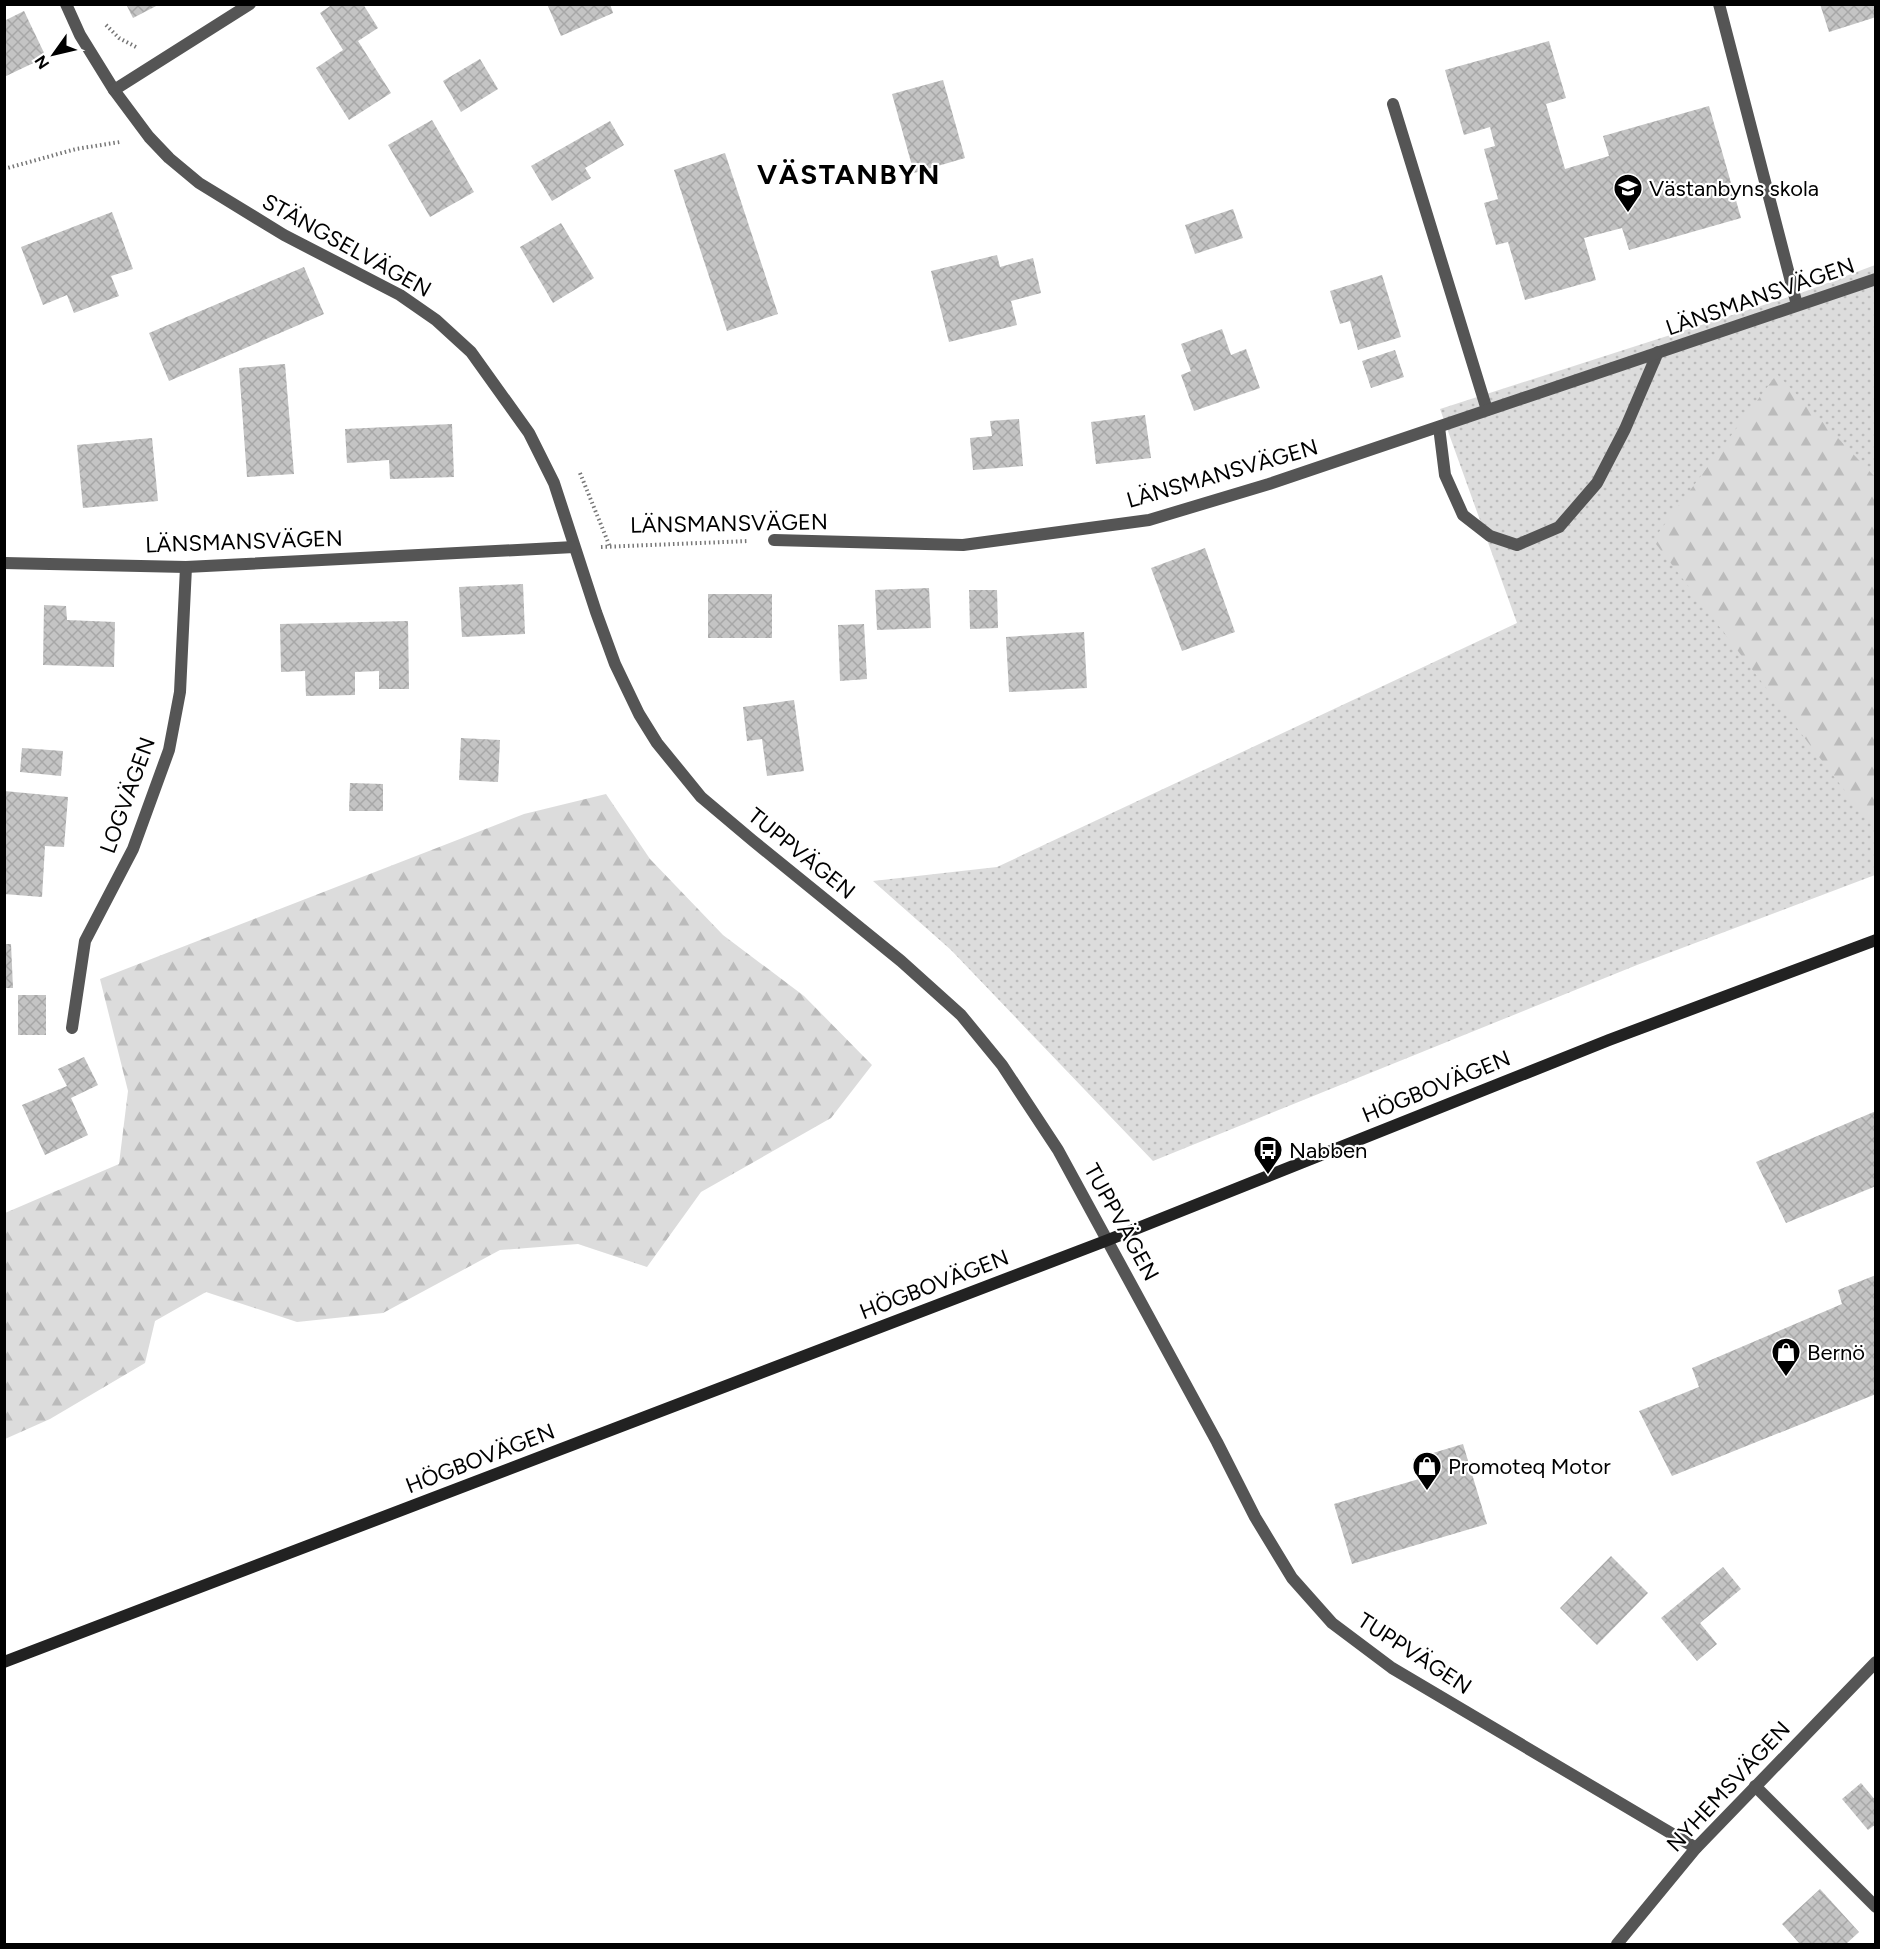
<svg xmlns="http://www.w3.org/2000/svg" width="1880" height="1949" font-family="Figtree,sans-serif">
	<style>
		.grass { fill: url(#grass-dots) }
		.forest { fill: url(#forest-firs) }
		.building { fill: url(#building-cross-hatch) }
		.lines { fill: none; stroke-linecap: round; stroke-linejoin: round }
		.path { stroke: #777; stroke-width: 4; stroke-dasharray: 1.5 3; stroke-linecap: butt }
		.lane { stroke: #555; stroke-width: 12 }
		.street { stroke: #555; stroke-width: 12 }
		.secondary { stroke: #222; stroke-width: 12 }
		.labels { text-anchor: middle; stroke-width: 4.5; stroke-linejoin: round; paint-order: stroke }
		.poi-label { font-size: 22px; fill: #000; stroke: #fff; text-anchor: start }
		.street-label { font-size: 22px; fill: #000; stroke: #fff }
		.district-label { font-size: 28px; font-weight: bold; letter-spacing: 1.5px; fill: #000; stroke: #fff }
	</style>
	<defs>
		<pattern id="grass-dots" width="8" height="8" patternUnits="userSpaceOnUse" patternTransform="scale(1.5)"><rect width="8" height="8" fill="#dcdcdc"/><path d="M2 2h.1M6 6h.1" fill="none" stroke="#bbb" stroke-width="1.8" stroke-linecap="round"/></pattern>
		<pattern id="forest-firs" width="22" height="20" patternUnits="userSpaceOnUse" patternTransform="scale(1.5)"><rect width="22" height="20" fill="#dcdcdc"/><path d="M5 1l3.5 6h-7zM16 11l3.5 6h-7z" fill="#bbb"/></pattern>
		<pattern id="building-cross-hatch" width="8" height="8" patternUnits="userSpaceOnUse" patternTransform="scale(1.5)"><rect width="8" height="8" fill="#c4c4c4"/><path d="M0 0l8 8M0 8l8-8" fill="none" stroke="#a7a7a7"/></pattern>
	</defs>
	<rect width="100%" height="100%" fill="#fff"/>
	<polygon class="grass" points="1875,265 1875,875 1637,965 1153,1161 951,950 873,881 997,867 1517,623 1440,409 1801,293"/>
	<g class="forest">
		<polygon points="1777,374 1875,477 1875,830 1653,540"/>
		<polygon points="606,794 650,859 723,935 804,996 872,1065 831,1118 701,1192 647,1267 578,1244 500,1250 383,1313 297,1322 206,1292 155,1321 145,1363 50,1419 5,1439 5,1213 119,1164 128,1091 100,979 524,814"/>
	</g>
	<g class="building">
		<polygon points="126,4 160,4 133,18"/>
		<polygon points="333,4 363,4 378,28 358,41 391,93 349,120 316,68 343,50 320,13"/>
		<polygon points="547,4 610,4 613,13 561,36"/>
		<polygon points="1820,4 1876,4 1876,17 1829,32"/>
		<polygon points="24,11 46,57 4,77 4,21"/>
		<polygon points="1549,41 1566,98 1546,104 1565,169 1609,156 1603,136 1709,106 1741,218 1629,250 1622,228 1584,238 1596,280 1525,300 1508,242 1496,245 1484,203 1498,199 1484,149 1495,146 1490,127 1464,135 1445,70"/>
		<polygon points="480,59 498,89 461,112 443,81"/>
		<polygon points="943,80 965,158 914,173 892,94"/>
		<polygon points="432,120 474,192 430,217 388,145"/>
		<polygon points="610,121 624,145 585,168 591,178 552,201 531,166"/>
		<polygon points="725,153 778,314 727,331 674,170"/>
		<polygon points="1233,209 1243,238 1195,254 1185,225"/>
		<polygon points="112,212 133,269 111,276 119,296 74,313 67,295 43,305 21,247"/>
		<polygon points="561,223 594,278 553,303 520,247"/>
		<polygon points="997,255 1000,267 1033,258 1041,293 1011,301 1017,325 949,342 931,271"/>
		<polygon points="304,267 324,314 169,381 149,333"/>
		<polygon points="1382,275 1401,337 1358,350 1350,321 1340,324 1330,291"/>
		<polygon points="1222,329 1231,355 1246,349 1260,388 1194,411 1181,375 1191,371 1181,344"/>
		<polygon points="1395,350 1404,377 1371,388 1362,361"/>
		<polygon points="285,364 294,474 247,477 239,368"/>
		<polygon points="1145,415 1151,458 1096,464 1091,422"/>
		<polygon points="1019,419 1023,466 973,470 970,438 992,436 990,421"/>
		<polygon points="452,424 454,477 390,479 389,460 347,463 345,429"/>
		<polygon points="152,438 158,501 83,508 77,445"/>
		<polygon points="1205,548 1235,632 1182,651 1151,568"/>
		<polygon points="523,584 525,634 462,637 459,587"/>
		<polygon points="929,588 931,628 877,630 875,590"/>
		<polygon points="969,590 997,590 998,628 970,629"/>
		<rect x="708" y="594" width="64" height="44"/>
		<polygon points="44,605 66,606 67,620 115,622 114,667 43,665"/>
		<polygon points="408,621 409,689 379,689 379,671 355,672 355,695 306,696 305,671 281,672 280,624"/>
		<polygon points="864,624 867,679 840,681 838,625"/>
		<polygon points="1084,632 1087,688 1009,692 1006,637"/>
		<polygon points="794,700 804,771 767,776 762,739 747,741 743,707"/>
		<polygon points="461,738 500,740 498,782 459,780"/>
		<polygon points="22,748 63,751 61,776 20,772"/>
		<polygon points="350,783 383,784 383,811 349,811"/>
		<polygon points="4,791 68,797 64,847 45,846 42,897 4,894"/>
		<polygon points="5,944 11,944 13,988 5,988"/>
		<rect x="18" y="995" width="28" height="40"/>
		<polygon points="84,1057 98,1085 71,1098 88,1135 45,1155 22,1105 67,1086 58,1069"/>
		<polygon points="1876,1111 1876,1186 1786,1223 1756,1162"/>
		<polygon points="1876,1275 1876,1394 1672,1476 1639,1411 1699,1387 1692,1368 1842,1304 1838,1290"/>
		<polygon points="1463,1444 1487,1524 1352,1564 1334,1504 1419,1479 1413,1459"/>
		<polygon points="1611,1556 1648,1593 1597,1645 1560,1608"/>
		<polygon points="1723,1567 1741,1589 1700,1623 1717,1644 1697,1661 1661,1618"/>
		<polygon points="1861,1783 1876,1801 1876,1824 1868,1830 1842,1799"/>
		<polygon points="1820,1889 1859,1932 1846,1944 1800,1944 1782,1924"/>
	</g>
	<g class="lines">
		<g class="path">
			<polyline points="106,25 119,38 136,47"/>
			<polyline points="4,169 76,149 120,142"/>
			<polyline points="580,473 610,547"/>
			<polyline points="601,547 749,541"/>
		</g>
		<g class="lane">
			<polyline points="1719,4 1797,305"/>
			<polyline points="1393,104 1487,410"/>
		</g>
		<g class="street">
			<polyline points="66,4 80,35 114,90 149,137 169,158 199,183 284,235 400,295 436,320 471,352 529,433 554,483 596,612 615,664 639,714 657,743 701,797 752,840 901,961 961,1015 1002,1065 1058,1150 1217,1442 1255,1517 1292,1578 1332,1623 1392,1668 1696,1848"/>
			<polyline points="114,90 250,4"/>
			<polyline points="1439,427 1445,475 1463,515 1490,536 1517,545 1559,527 1597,483 1625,429 1658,352"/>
			<polyline points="774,540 963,545 1149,520 1269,484 1876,279"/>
			<polyline points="4,563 186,567 574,547"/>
			<polyline points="72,1028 85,941 133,849 169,750 180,692 186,567"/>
			<polyline points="1755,1786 1876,1907"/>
			<polyline points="1617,1944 1696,1848 1876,1662"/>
		</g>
		<polyline class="secondary" points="4,1662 1108,1240 1609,1040 1876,940"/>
	</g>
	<defs>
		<g id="school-pin" transform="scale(1.5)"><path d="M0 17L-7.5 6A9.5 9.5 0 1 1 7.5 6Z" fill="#000" stroke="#fff"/><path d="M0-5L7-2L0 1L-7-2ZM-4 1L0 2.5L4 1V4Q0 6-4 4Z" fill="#fff"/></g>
		<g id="bus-pin" transform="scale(1.5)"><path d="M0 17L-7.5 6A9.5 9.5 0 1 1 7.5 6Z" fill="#000" stroke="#fff"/><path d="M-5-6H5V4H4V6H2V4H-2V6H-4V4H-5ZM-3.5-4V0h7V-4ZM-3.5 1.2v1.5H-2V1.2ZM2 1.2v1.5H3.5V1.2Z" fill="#fff"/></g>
		<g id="shop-pin" transform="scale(1.5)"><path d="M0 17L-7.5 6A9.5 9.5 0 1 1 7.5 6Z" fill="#000" stroke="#fff"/><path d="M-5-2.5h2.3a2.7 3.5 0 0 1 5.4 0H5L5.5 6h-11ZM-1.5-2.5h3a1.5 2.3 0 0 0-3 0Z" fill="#fff"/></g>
	</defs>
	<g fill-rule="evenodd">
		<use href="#school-pin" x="1628" y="188"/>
		<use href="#bus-pin" x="1268" y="1150"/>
		<use href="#shop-pin" x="1786" y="1352"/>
		<use href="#shop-pin" x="1427" y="1466"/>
	</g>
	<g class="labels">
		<g class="poi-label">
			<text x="1649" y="196">Västanbyns skola</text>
			<text x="1289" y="1158">Nabben</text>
			<text x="1807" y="1360">Bernö</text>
			<text x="1448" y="1474">Promoteq Motor</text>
		</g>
		<g class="street-label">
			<text transform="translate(347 245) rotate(29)" y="8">STÄNGSELVÄGEN</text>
			<text transform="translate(1760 296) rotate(-19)" y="8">LÄNSMANSVÄGEN</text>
			<text transform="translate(1222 473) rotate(-16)" y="8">LÄNSMANSVÄGEN</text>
			<text transform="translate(729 523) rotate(-1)" y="8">LÄNSMANSVÄGEN</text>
			<text transform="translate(244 541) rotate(-2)" y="8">LÄNSMANSVÄGEN</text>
			<text transform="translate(127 795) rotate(-70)" y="8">LOGVÄGEN</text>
			<text transform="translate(802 853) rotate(39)" y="8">TUPPVÄGEN</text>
			<text transform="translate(1436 1086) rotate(-22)" y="8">HÖGBOVÄGEN</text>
			<text transform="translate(1122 1222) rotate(61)" y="8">TUPPVÄGEN</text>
			<text transform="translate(934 1284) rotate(-21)" y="8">HÖGBOVÄGEN</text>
			<text transform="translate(480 1458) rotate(-21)" y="8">HÖGBOVÄGEN</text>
			<text transform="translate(1415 1653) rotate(33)" y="8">TUPPVÄGEN</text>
			<text transform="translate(1728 1786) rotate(-47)" y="8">NYHEMSVÄGEN</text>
		</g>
		<g class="district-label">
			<text x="849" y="184">VÄSTANBYN</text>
		</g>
	</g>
	<rect width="1880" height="1949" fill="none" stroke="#000000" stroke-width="12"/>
	<g transform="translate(54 54) rotate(236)" stroke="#ffffff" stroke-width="4.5" paint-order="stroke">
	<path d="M0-4.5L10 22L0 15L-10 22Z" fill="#000000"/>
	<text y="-9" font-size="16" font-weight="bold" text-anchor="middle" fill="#000000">N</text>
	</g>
</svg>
